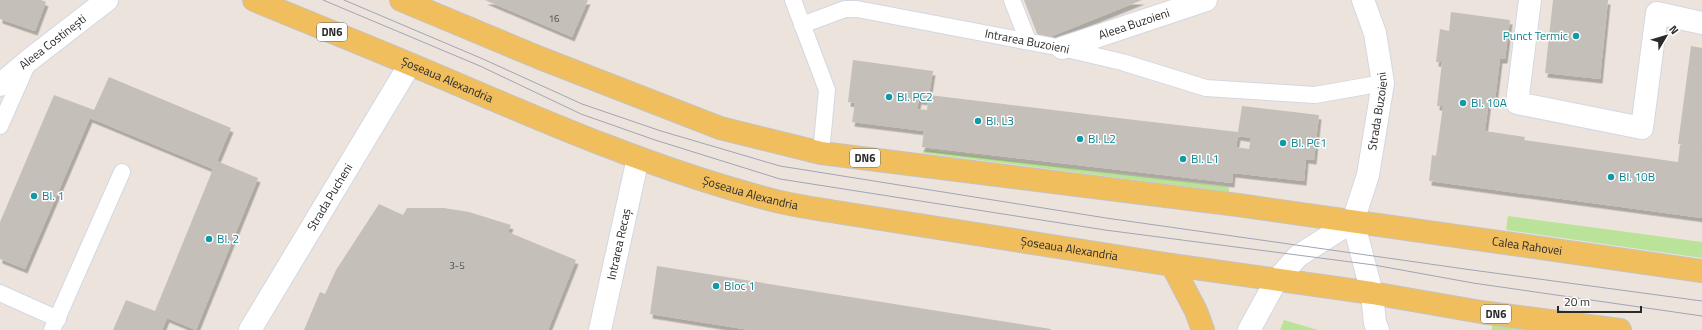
<svg xmlns="http://www.w3.org/2000/svg" width="1702" height="330" font-family="'Titillium Web',sans-serif">
	<style>
		.green { fill: #bae399 }
		.building { fill: #c4bfb8; fill-rule: evenodd; filter: url(#shadow) }
		.lines { fill: none; stroke-linecap: round; stroke-linejoin: round }
		.lane-casing { stroke: #d2d7e3; stroke-width: 18 }
		.street-casing { stroke: #d2d7e3; stroke-width: 24 }
		.secondary-casing { stroke: #d2d7e3; stroke-width: 24 }
		.primary-casing { stroke: #c3c3c3; stroke-width: 24 }
		.lane { stroke: #fff; stroke-width: 16 }
		.street { stroke: #fff; stroke-width: 22 }
		.secondary { stroke: #fff; stroke-width: 22 }
		.primary { stroke: #f1be5d; stroke-width: 22 }
		.tram { stroke: #9fa5b5; stroke-width: 1 }
		.culture-dot { fill: #0f9aa8; stroke: #fff; stroke-width: 1.5 }
		.labels { text-anchor: middle; stroke-width: 3; stroke-linejoin: round; paint-order: stroke }
		.number-label { font-size: 10px; fill: #504f4e }
		.shield { fill: #fff; stroke: #6a6a6a; stroke-width: 1 }
		.shield-label { font-size: 11px; font-weight: bold; fill: #2a2a2a }
		.street-label { font-size: 12px; fill: #2a2a2a; stroke: #fff }
		.culture-label { font-size: 12px; fill: #0d838f; stroke: #fff; text-anchor: start }
	</style>
	<defs>
		<filter id="shadow"><feDropShadow dx="2.5" dy="4.5" stdDeviation="0" flood-color="#0004"/></filter>
	</defs>
	<rect width="100%" height="100%" fill="#ece4dc"/>
	<g class="green">
		<polygon points="923,150 1229,187 1229,192 923,153"/>
		<polygon points="1508,216 1702,242 1702,258 1506,230"/>
		<polygon points="1284,320 1318,330 1280,330"/>
		<polygon points="1492,325 1527,330 1492,330"/>
	</g>
	<g class="building">
		<polygon points="0,0 41,0 46,2 35,31 0,19"/>
		<polygon points="485,0 588,0 572,37"/>
		<polygon points="1024,0 1142,0 1040,41"/>
		<polygon points="1553,0 1608,0 1600,79 1545,73"/>
		<polygon points="1451,12 1510,20 1505,59 1500,59 1495,100 1489,100 1485,131 1525,137 1524,140 1678,162 1680,145 1702,148 1702,218 1429,181 1432,155 1436,156 1443,106 1437,106 1442,62 1436,62 1440,29 1449,31"/>
		<polygon points="1691,46 1702,48 1702,147 1678,144"/>
		<path d="M853,60L933,71L929,95L1135,120L1238,132L1242,106L1319,115L1314,160L1306,159L1304,181L1233,173L1232,183L922,147L924,131L852,122L855,103L848,102ZM919,100L928,101L927,110L917,109ZM1238,136L1251,138L1249,149L1236,147Z"/>
		<polygon points="109,77 231,128 217,161 258,178 196,330 167,318 162,330 113,330 126,300 155,311 213,169 90,118 25,269 0,259 0,222 54,95 94,110"/>
		<polygon points="379,204 403,215 407,208 444,208 469,212 511,225 508,232 576,260 548,330 304,330 320,292 325,294 336,270"/>
		<polygon points="657,266 1051,329 1051,330 750,330 650,314"/>
	</g>
	<g class="lines">
		<g class="lane-casing">
			<g id="lane">
				<polyline points="793,0 827,90 821,153"/>
				<polyline points="1012,0 1028,41"/>
				<path id="s1" d="M802,25L845,9H857L1062,48L1122,62L1206,88L1315,95L1383,83"/>
				<polyline points="0,126 27,65"/>
				<polyline points="0,293 58,319"/>
				<polyline points="52,330 122,172"/>
			</g>
		</g>
		<g class="street-casing">
			<g id="street">
				<polyline points="1530,0 1517,103 1642,128 1657,13 1702,23"/>
				<path id="s2" d="M1062,48L1206,0"/>
				<path id="s3" d="M0,85L28,61L107,0"/>
				<path id="s4" d="M600,330L638,158"/>
			</g>
		</g>
		<g class="secondary-casing">
			<g id="secondary">
				<path id="s5" d="M1353,221L1368,175L1383,83L1375,33L1363,0"/>
				<polyline points="1353,221 1372,293 1375,323 1378,330"/>
				<path id="s6" d="M250,330L410,64"/>
				<polyline points="1249,330 1276,281 1298,256 1353,221"/>
			</g>
		</g>
		<g class="primary-casing">
			<g id="primary">
				<path id="s7" d="M254,0C317,26 380,51 443,78C550,124 659,171 772,200C791,205 811,208 830,211L1172,265L1372,293L1481,312L1620,330"/>
				<path id="s8" d="M401,0L540,58L720,128L821,153L1238,205L1702,271"/>
				<polyline points="1172,265 1196,311 1203,330"/>
			</g>
		</g>
		<use href="#lane" class="lane"/>
		<use href="#street" class="street"/>
		<use href="#secondary" class="secondary"/>
		<use href="#primary" class="primary"/>
		<g class="tram">
			<polyline points="323,0 480,66 581,114 655,140 780,179 1105,230 1374,265 1473,283 1702,316"/>
			<polyline points="344,0 483,59 582,104 661,131 780,166 1106,218 1472,270 1702,301"/>
		</g>
	</g>
	<g class="culture-dot">
		<circle cx="1576" cy="36" r="4"/>
		<circle cx="889" cy="97" r="4"/>
		<circle cx="1463" cy="103" r="4"/>
		<circle cx="978" cy="121" r="4"/>
		<circle cx="1080" cy="139" r="4"/>
		<circle cx="1283" cy="143" r="4"/>
		<circle cx="1183" cy="159" r="4"/>
		<circle cx="1611" cy="177" r="4"/>
		<circle cx="34" cy="196" r="4"/>
		<circle cx="209" cy="239" r="4"/>
		<circle cx="716" cy="286" r="4"/>
	</g>
	<g class="labels">
		<g class="number-label">
			<text x="554" y="22">16</text>
			<text x="457" y="269">3-5</text>
		</g>
		<g class="shield">
			<rect x="317" y="23" width="30" height="18" rx="3"/>
			<rect x="850" y="149" width="30" height="18" rx="3"/>
			<rect x="1481" y="305" width="30" height="18" rx="3"/>
		</g>
		<g class="shield-label">
			<text x="332" y="36">DN6</text>
			<text x="865" y="162">DN6</text>
			<text x="1496" y="318">DN6</text>
		</g>
		<g class="street-label">
			<text dy="4" stroke="none"><textPath href="#s2" startOffset="76">Aleea Buzoieni</textPath></text>
			<text dy="4" stroke="none"><textPath href="#s1" startOffset="231">Intrarea Buzoieni</textPath></text>
			<text dy="4" stroke="none"><textPath href="#s3" startOffset="68">Aleea Costinești</textPath></text>
			<text dy="4" stroke="none"><textPath href="#s7" startOffset="209">Șoseaua Alexandria</textPath></text>
			<text dy="4" stroke="none"><textPath href="#s5" startOffset="113">Strada Buzoieni</textPath></text>
			<text dy="4" stroke="none"><textPath href="#s7" startOffset="533">Șoseaua Alexandria</textPath></text>
			<text dy="4" stroke="none"><textPath href="#s6" startOffset="155">Strada Pucheni</textPath></text>
			<text dy="4" stroke="none"><textPath href="#s4" startOffset="88">Intrarea Recaș</textPath></text>
			<text dy="4" stroke="none"><textPath href="#s8" startOffset="1160">Calea Rahovei</textPath></text>
			<text dy="4" stroke="none"><textPath href="#s7" startOffset="857">Șoseaua Alexandria</textPath></text>
		</g>
		<g class="culture-label">
			<text x="1568" y="40" text-anchor="end">Punct Termic</text>
			<text x="897" y="101">Bl. PC2</text>
			<text x="1471" y="107">Bl. 10A</text>
			<text x="986" y="125">Bl. L3</text>
			<text x="1088" y="143">Bl. L2</text>
			<text x="1291" y="147">Bl. PC1</text>
			<text x="1191" y="163">Bl. L1</text>
			<text x="1619" y="181">Bl. 10B</text>
			<text x="42" y="200">Bl. 1</text>
			<text x="217" y="243">Bl. 2</text>
			<text x="724" y="290">Bloc 1</text>
		</g>
	</g>
	<g transform="translate(1666 36) rotate(52)" stroke="#ffffff" stroke-width="3" paint-order="stroke">
	<path d="M0-3L7 15L0 10L-7 15Z" fill="#2a2a2a"/>
	<text y="-6" font-size="11" font-weight="bold" text-anchor="middle" fill="#2a2a2a">N</text>
	</g>
	<path d="M1558 306v6h83v-6" fill="none" stroke="#2a2a2a" stroke-width="2"/>
	<text x="1564" y="306" font-size="12" fill="#2a2a2a" stroke="#ffffff" stroke-width="3" paint-order="stroke">20 m</text>
</svg>
